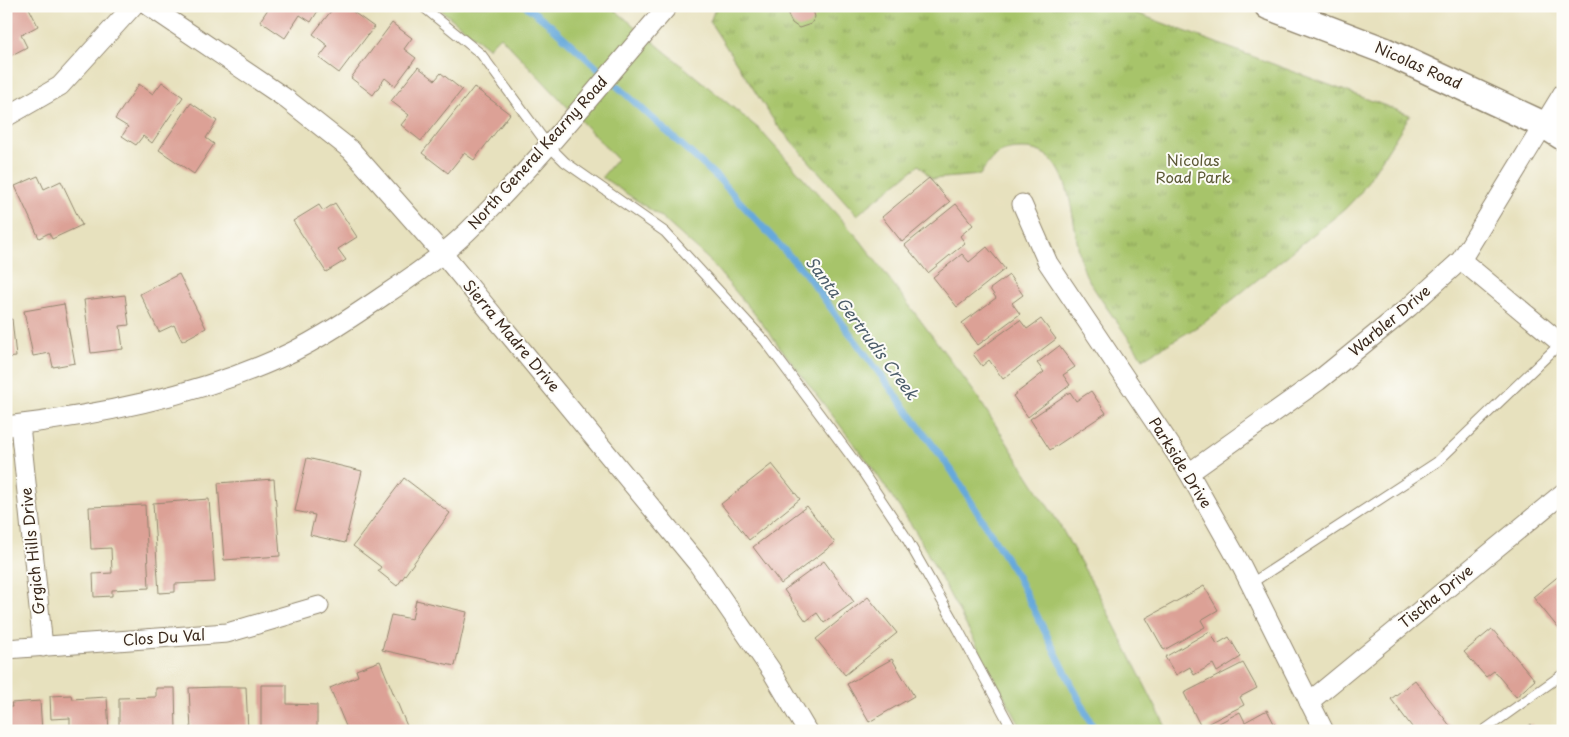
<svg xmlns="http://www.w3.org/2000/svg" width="1569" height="737" font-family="'Playpen Sans',sans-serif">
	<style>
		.grass { fill: #a7c46b; stroke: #717744 }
		.park { fill: url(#park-tufts); stroke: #717744 }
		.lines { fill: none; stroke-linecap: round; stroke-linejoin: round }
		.stream { stroke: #66a9db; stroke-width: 7 }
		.building { fill: #dca196 }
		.service-casing { stroke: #91866e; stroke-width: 11 }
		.minor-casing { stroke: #91866e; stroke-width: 21 }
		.secondary-casing { stroke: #91866e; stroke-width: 29 }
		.service { stroke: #fff; stroke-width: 9 }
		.minor { stroke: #fff; stroke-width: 19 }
		.secondary { stroke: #fff; stroke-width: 26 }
		.labels { text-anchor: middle; stroke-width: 4; stroke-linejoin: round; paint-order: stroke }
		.street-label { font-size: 15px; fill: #3b2a1e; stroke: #fdfcf7 }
		.park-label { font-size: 15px; fill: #5b5835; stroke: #fdfcf7 }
		.water-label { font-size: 16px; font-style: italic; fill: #4c5d6a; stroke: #fdfcf7 }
	</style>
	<defs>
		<pattern id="park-tufts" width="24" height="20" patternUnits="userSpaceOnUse" patternTransform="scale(1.25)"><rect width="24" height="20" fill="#a7c46b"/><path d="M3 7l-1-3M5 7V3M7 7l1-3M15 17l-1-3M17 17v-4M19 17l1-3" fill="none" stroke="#899f57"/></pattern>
	</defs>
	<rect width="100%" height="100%" fill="#fdfcf7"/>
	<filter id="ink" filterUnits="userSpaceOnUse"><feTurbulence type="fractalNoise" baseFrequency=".02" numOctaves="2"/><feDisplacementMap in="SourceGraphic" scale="10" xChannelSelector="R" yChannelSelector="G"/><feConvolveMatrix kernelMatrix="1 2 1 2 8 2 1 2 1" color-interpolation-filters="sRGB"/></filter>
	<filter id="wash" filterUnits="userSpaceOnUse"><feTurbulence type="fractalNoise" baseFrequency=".0096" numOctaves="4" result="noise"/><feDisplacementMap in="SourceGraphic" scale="20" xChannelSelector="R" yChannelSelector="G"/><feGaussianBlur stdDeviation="1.12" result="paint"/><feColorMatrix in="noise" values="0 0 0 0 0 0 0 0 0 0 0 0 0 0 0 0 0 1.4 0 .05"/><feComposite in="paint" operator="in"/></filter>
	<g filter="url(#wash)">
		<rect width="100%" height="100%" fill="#e7e1be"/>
		<polygon class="grass" points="436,6 610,6 759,129 860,240 975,393 1058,522 1099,595 1168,731 1023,731 916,532 869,463 753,312 707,258 661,217 602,177 617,159 500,36 488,48"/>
		<path class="park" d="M716,6H1117L1410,115L1361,192L1345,209L1205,322L1143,359C1125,332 1103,305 1087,277C1068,241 1081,147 1022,149C999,149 992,156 980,175L932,179L919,165L857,215L776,124L710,22Z"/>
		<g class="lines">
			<polyline class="stream" points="526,6 549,24 719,179 805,273 952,471 1017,576 1095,731"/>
		</g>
		<g id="blocks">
			<g class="building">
				<polygon points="6,6 28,6 38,26 21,35 27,47 6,58"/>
				<polygon points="270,6 321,6 311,22 300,15 285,38 260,21"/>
				<polygon points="335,6 345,6 374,27 339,73 319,58 328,46 313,34"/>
				<polygon points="791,6 812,6 815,17 811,24 799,28 792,23 788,15"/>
				<polygon points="392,23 412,38 404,49 416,58 395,86 385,78 373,95 351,78"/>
				<polygon points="418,67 435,80 441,73 462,90 421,141 401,125 409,115 391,101"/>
				<polygon points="162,82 183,97 152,143 143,136 136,145 122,136 128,127 115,119 139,84 153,94"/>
				<polygon points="474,87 510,114 474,160 464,153 448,173 422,153"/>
				<polygon points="191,103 217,121 206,138 214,144 194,174 159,150"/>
				<polygon points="38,176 44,189 61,181 82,225 52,239 49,233 39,238 15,186"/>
				<polygon points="929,178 950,202 902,242 882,217"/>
				<polygon points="335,203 357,237 338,249 346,260 326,272 293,221 319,205 323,211"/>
				<polygon points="956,204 973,225 960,236 965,243 928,273 905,245"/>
				<polygon points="987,247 1005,269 957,307 933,277 962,254 969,262"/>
				<polygon points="179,274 206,328 182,341 174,325 159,332 140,294"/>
				<polygon points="1009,275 1023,295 1012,303 1020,314 978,345 962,323 996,298 990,289"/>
				<polygon points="125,295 129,325 120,326 123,349 91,353 84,300"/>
				<polygon points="64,304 75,363 53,367 50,353 33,356 24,311"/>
				<polygon points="12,319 16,357 6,358 6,320"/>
				<polygon points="1041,319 1056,339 1003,379 989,360 982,366 973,354 1020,320 1027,329"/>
				<polygon points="1059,346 1075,367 1063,375 1070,385 1028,417 1013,396 1044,372 1037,363"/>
				<polygon points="1091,391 1106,413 1050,450 1030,419 1070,392 1076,401"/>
				<polygon points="307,458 362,471 345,543 310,535 315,515 295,511"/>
				<polygon points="772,464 800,499 749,540 721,504"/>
				<polygon points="404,478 450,513 397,586 378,571 381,567 353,546"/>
				<polygon points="274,479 280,556 224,560 218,483"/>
				<polygon points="209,499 215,582 175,584 175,592 159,593 153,503"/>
				<polygon points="145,505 149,588 112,590 112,596 94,597 93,574 112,573 111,548 91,549 89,507"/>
				<polygon points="807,506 835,543 781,584 753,547"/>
				<polygon points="824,561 854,602 824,623 817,613 806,621 784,590"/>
				<polygon points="1561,574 1563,576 1563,634 1533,597"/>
				<polygon points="1204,586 1218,610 1201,620 1205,627 1164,650 1146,618"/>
				<polygon points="868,597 897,633 845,675 816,639"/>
				<polygon points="416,600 467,612 455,666 382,650 391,615 412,619"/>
				<polygon points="1492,629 1535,680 1516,697 1494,671 1486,677 1464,652"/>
				<polygon points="1210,631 1217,644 1229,637 1241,657 1217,672 1213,664 1194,675 1190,667 1176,675 1165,657"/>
				<polygon points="892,659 914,696 869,722 847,684"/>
				<polygon points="380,661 409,731 348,731 330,688 358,676 356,670"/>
				<polygon points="1243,663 1257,688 1240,697 1244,705 1201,727 1184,693"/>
				<polygon points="1415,680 1454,731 1415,731 1391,699"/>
				<polygon points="261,685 287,685 287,704 317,705 317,731 261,731"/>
				<polygon points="218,687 246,687 248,731 191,731 189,688"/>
				<polygon points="156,688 175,688 176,731 119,731 119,698 156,697"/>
				<polygon points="71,695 72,699 107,697 109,731 70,731 70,718 51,719 50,696"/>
				<polygon points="40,701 42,731 6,731 6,707 12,707 11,703"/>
				<polygon points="1267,710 1278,731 1208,729 1240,712 1245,722"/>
				<polygon points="1531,724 1537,731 1523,731"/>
			</g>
		</g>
	</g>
	<g filter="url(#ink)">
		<use href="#blocks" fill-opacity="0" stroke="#91866e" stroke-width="1"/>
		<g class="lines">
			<g class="service-casing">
				<g id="service">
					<polyline points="422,6 481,54 547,144 565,162 665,232 765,341 862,471 904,534 958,629 1013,731"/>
					<polyline points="1250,584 1437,462 1561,343"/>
					<polyline points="1483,731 1563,674"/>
				</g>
			</g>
			<g class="minor-casing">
				<g id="minor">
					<polyline points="149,6 285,98 351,150 442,253 698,564 771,670 807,731"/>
					<polyline points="6,117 60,86 133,6"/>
					<polyline points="1022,204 1048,263 1189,473 1242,567 1324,731"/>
					<polyline points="1461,260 1563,345"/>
					<polyline points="20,425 43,647"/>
					<path d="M6,426C93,416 183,398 263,365C306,348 345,322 383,296C412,277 442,256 467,232C539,162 602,82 668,6"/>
					<polyline points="1189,473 1318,381 1409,307 1461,260 1563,93"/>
					<polyline points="6,649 227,633 319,606"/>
					<polyline points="1309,702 1563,493"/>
				</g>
			</g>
			<g class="secondary-casing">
				<polyline id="secondary" points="1268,6 1383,50 1544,125 1563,137"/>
			</g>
			<use href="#service" class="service"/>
			<use href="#minor" class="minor"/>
			<use href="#secondary" class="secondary"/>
		</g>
	</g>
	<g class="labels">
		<g class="street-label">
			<text transform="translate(1418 66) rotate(24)" y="5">Nicolas Road</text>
			<text transform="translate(538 153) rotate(-48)" y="5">North General Kearny Road</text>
			<text transform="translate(1390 321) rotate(-40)" y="5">Warbler Drive</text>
			<text transform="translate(511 336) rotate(50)" y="5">Sierra Madre Drive</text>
			<text transform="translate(1180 463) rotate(58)" y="5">Parkside Drive</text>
			<text transform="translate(33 551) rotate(-96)" y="5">Grgich Hills Drive</text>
			<text transform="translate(1436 597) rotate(-39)" y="5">Tischa Drive</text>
			<text transform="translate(164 638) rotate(-4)" y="5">Clos Du Val</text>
		</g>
		<g class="park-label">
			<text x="1193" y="166">Nicolas<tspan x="1193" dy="17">Road Park</tspan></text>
		</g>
		<g class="water-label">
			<text transform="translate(862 328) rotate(53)" y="6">Santa Gertrudis Creek</text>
		</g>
	</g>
	<rect width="1569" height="737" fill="none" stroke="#fdfcf7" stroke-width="25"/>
</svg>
